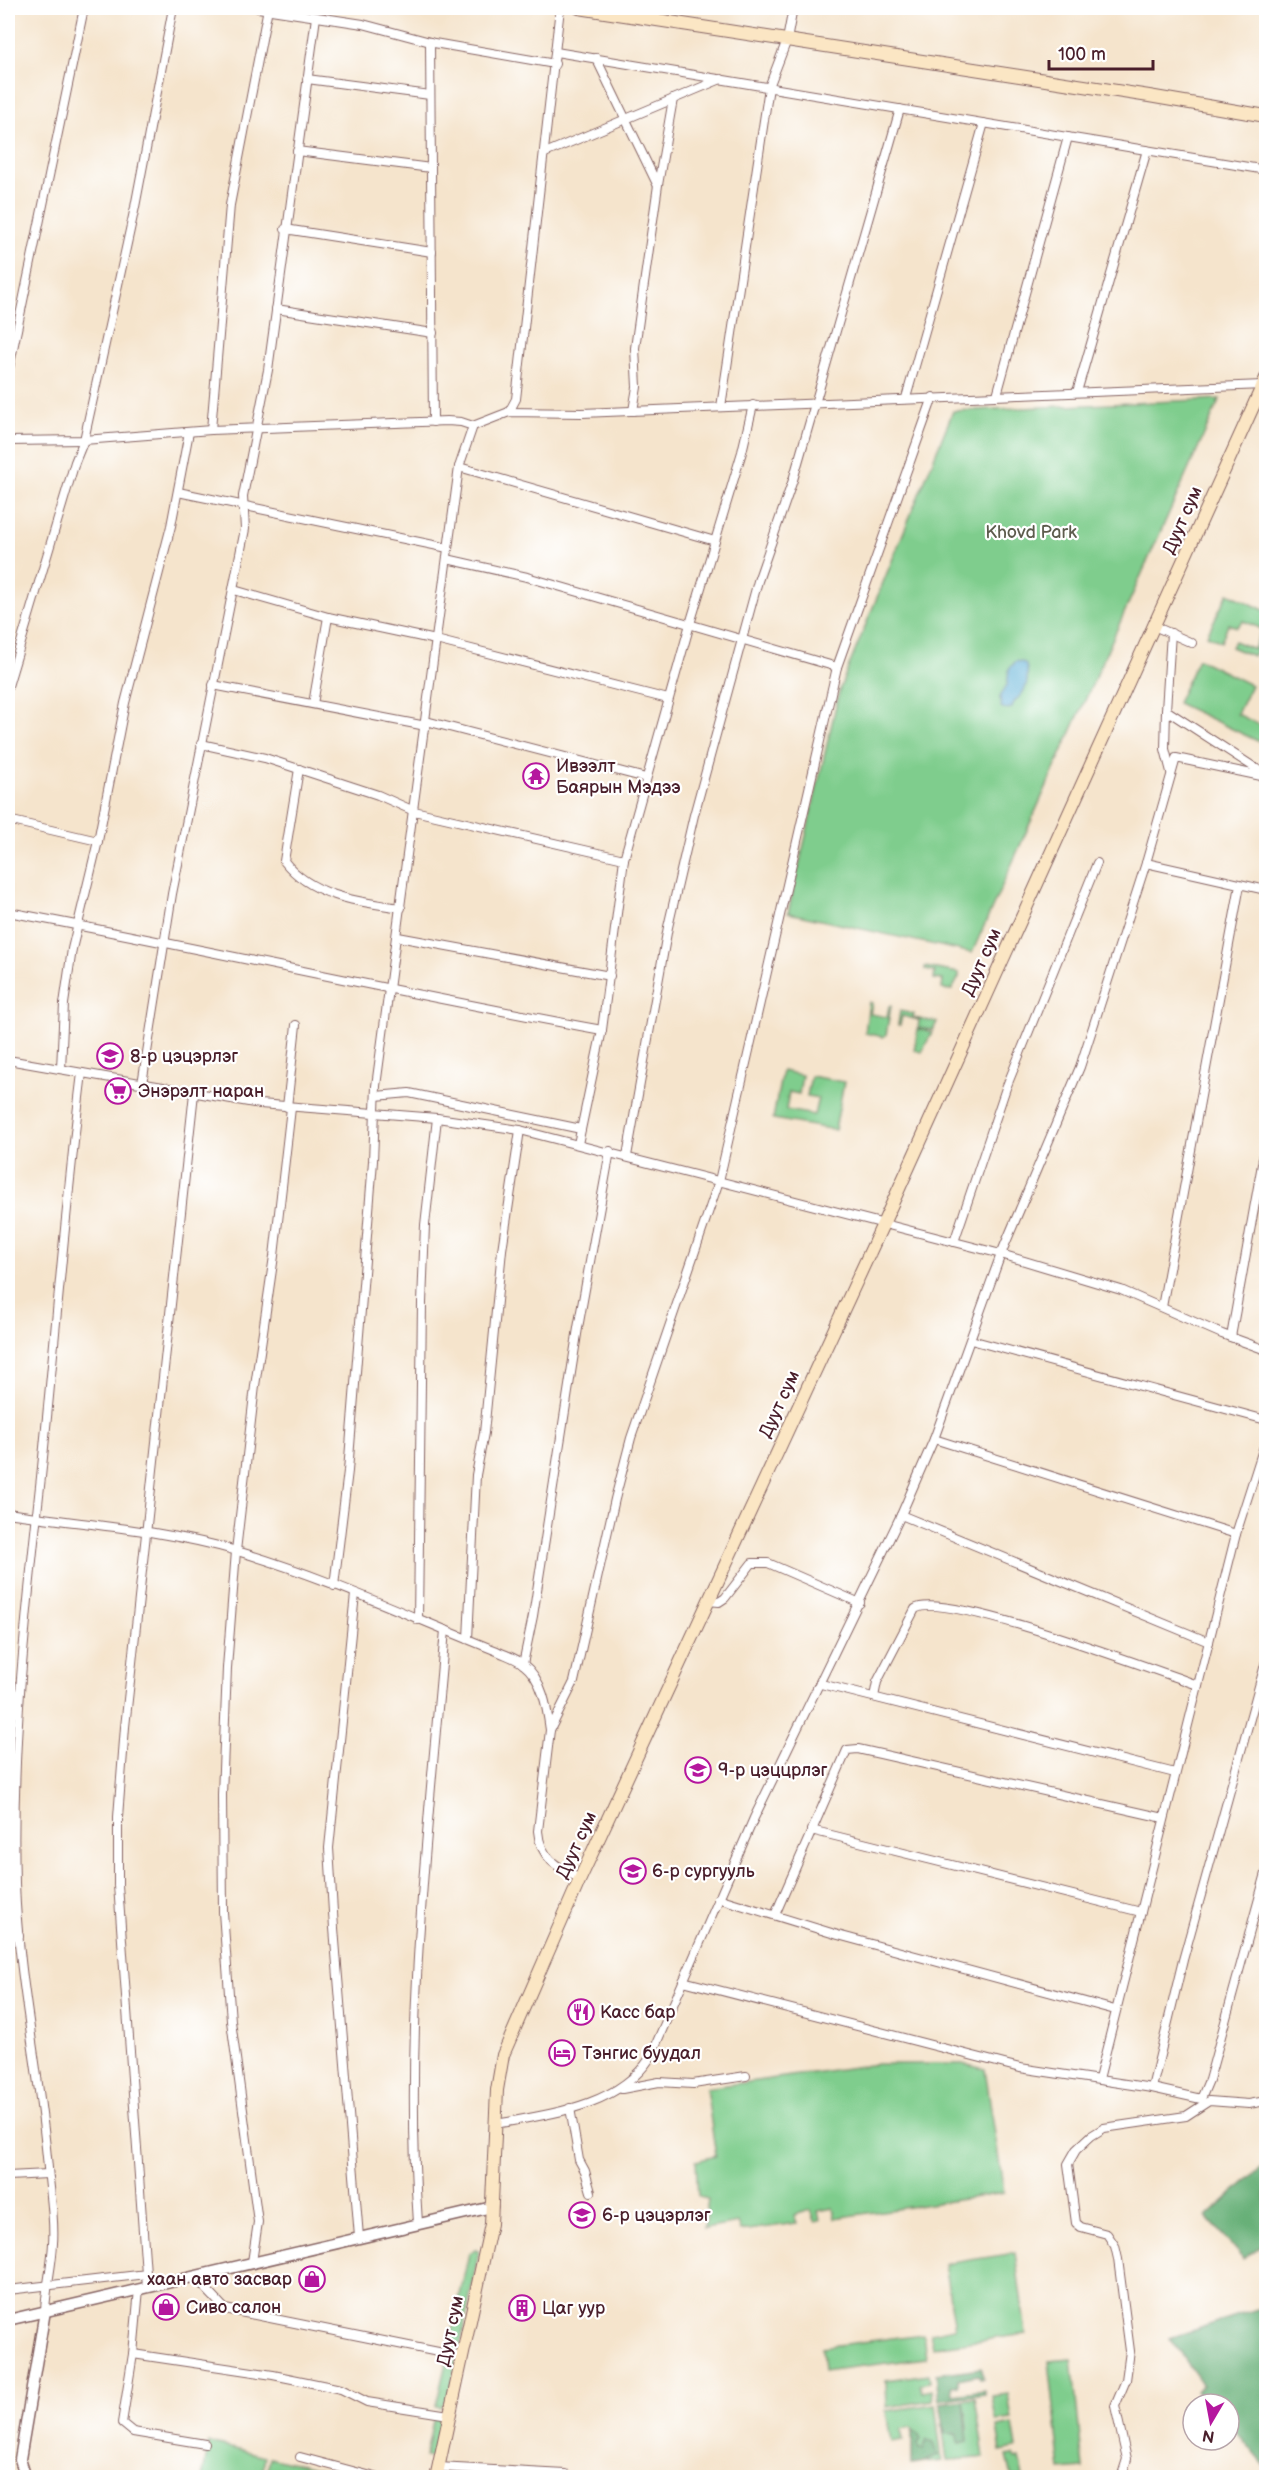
<svg xmlns="http://www.w3.org/2000/svg" width="1274" height="2485" font-family="'Balsamiq Sans',sans-serif">
	<style>
		.green { fill: #7fcd8d; stroke: #64765c; stroke-width: 1.5 }
		.forest { fill: #67b078; stroke: #586852; stroke-width: 1.5 }
		.water { fill: #59aed5; stroke: #526680; stroke-width: 1.5 }
		.lines { fill: none; stroke-linecap: round; stroke-linejoin: round }
		.minor-casing { stroke: #866463; stroke-width: 10 }
		.tertiary-casing { stroke: #866463; stroke-width: 13 }
		.secondary-casing { stroke: #866463; stroke-width: 14 }
		.minor { stroke: #fff; stroke-width: 8 }
		.tertiary { stroke: #fff; stroke-width: 10 }
		.secondary { stroke: #fbe6c4; stroke-width: 12 }
		.labels { text-anchor: middle; stroke-width: 4.5; stroke-linejoin: round; paint-order: stroke }
		.street-label { font-size: 18px; fill: #4a1f2b; stroke: #fff }
		.park-label { font-size: 18px; fill: #5d5c4d; stroke: #fff }
		.poi-label { font-size: 18px; fill: #4a1f2b; stroke: #fff; text-anchor: start }
	</style>
	<rect width="100%" height="100%" fill="#fff"/>
	<filter id="ink" filterUnits="userSpaceOnUse"><feTurbulence type="fractalNoise" baseFrequency=".0167" numOctaves="2"/><feDisplacementMap in="SourceGraphic" scale="12" xChannelSelector="R" yChannelSelector="G"/><feConvolveMatrix kernelMatrix="1 2 1 2 8 2 1 2 1" color-interpolation-filters="sRGB"/></filter>
	<filter id="wash" filterUnits="userSpaceOnUse"><feTurbulence type="fractalNoise" baseFrequency=".008" numOctaves="4" result="noise"/><feDisplacementMap in="SourceGraphic" scale="24" xChannelSelector="R" yChannelSelector="G"/><feGaussianBlur stdDeviation="1.35" result="paint"/><feColorMatrix in="noise" values="0 0 0 0 0 0 0 0 0 0 0 0 0 0 0 0 0 1.4 0 .05"/><feComposite in="paint" operator="in"/></filter>
	<g filter="url(#wash)">
		<rect width="100%" height="100%" fill="#f5e4cc"/>
		<g class="green">
			<polygon points="1220,399 972,953 788,913 840,688 953,411"/>
			<polygon points="1228,593 1266,611 1266,650 1258,648 1253,656 1231,647 1234,641 1254,649 1262,629 1243,621 1237,627 1228,624 1221,642 1207,635"/>
			<polygon points="1198,659 1251,685 1237,714 1262,726 1266,716 1266,745 1177,703"/>
			<polygon points="925,967 959,973 959,977 952,990 942,989 943,980 934,979 935,972 925,970"/>
			<polygon points="869,1002 872,1003 870,1014 887,1017 889,1006 891,1006 886,1035 883,1037 865,1033"/>
			<polygon points="900,1011 914,1014 913,1018 937,1022 933,1030 918,1028 919,1020 902,1016 900,1025 898,1025"/>
			<polygon points="918,1029 932,1032 922,1052 914,1050"/>
			<polygon points="782,1071 802,1075 799,1094 789,1092 786,1110 814,1115 818,1098 807,1096 811,1076 844,1082 835,1130 773,1119"/>
			<polygon points="876,2064 963,2064 985,2069 1004,2193 835,2218 833,2208 818,2211 820,2220 815,2221 811,2210 794,2215 797,2223 741,2231 738,2223 704,2229 708,2199 698,2197 696,2161 716,2156 706,2088"/>
			<polygon points="476,2250 479,2251 459,2353 448,2351 469,2253"/>
			<polygon points="1015,2253 1026,2334 933,2347 930,2333 955,2328 944,2264"/>
			<polygon points="923,2334 926,2358 824,2371 822,2347"/>
			<polygon points="447,2358 457,2360 450,2393 441,2407 436,2406"/>
			<polygon points="1072,2359 1083,2468 1061,2470 1049,2361"/>
			<polygon points="929,2374 930,2382 920,2384 922,2392 932,2390 933,2400 887,2407 886,2380"/>
			<polygon points="1008,2394 1012,2419 996,2421 992,2396"/>
			<path d="M975,2398L984,2457C971,2459 959,2459 947,2460L942,2424L945,2433L956,2434L959,2437L968,2428L964,2400Z"/>
			<polygon points="935,2404 942,2461 924,2463 938,2454 927,2440 923,2449 919,2449 917,2445 921,2439 911,2427 901,2429 903,2440 891,2442 886,2411"/>
			<polygon points="434,2416 440,2417 442,2427 435,2459 425,2457"/>
			<polygon points="1013,2424 1017,2448 1001,2451 997,2427"/>
			<polygon points="209,2443 265,2456 262,2477 244,2477 234,2474 229,2477 202,2478"/>
			<polygon points="1014,2455 1016,2459 1019,2458 1023,2477 1012,2477 1007,2456"/>
			<polygon points="270,2457 350,2477 266,2477"/>
		</g>
		<g class="forest">
			<polygon points="1266,2163 1266,2242 1243,2259 1207,2217"/>
			<polygon points="1266,2306 1266,2467 1229,2423 1229,2404 1208,2404 1196,2391 1202,2385 1201,2382 1170,2338"/>
			<polygon points="982,2368 983,2378 980,2379 978,2375 958,2379 958,2385 952,2386 953,2394 984,2390 984,2394 939,2400 936,2374"/>
			<polygon points="964,2400 968,2441 960,2443 956,2434 945,2433 940,2403"/>
			<polygon points="912,2431 918,2434 921,2440 918,2445 919,2449 923,2449 927,2440 934,2442 938,2454 924,2463 912,2465"/>
		</g>
		<path class="water" d="M1016,661L1025,663C1029,671 1028,685 1023,692C1019,699 1013,699 1012,708L1005,709L1001,707L1000,697L1007,685L1009,669Z"/>
	</g>
	<g filter="url(#ink)">
		<g class="lines">
			<g class="minor-casing">
				<g id="minor">
					<polyline points="258,8 363,24 434,43 555,64"/>
					<polyline points="430,42 433,422"/>
					<polyline points="556,52 1266,170"/>
					<polyline points="596,58 657,184"/>
					<polyline points="307,79 430,95"/>
					<polyline points="297,151 431,168"/>
					<polyline points="545,153 721,79"/>
					<polyline points="285,229 432,252"/>
					<polyline points="276,309 433,333"/>
					<polyline points="8,373 84,8"/>
					<polyline points="1077,392 1147,150"/>
					<polyline points="997,395 1068,137"/>
					<polyline points="906,398 984,123"/>
					<polyline points="721,407 769,87 787,40 793,8"/>
					<polyline points="633,411 637,387 635,348 658,185 673,99"/>
					<polyline points="509,412 516,399 560,8"/>
					<polyline points="211,430 230,205 268,8"/>
					<polyline points="8,441 84,440 211,430 447,421 461,422 473,426 509,412 582,413 1263,385"/>
					<polyline points="459,467 715,541"/>
					<polyline points="178,492 448,548"/>
					<polyline points="447,559 527,577 837,667"/>
					<polyline points="234,590 328,617 436,640 668,699"/>
					<polyline points="1154,626 1192,643"/>
					<polyline points="1171,633 1166,710 1266,775"/>
					<polyline points="213,685 426,726"/>
					<polyline points="8,686 75,462 84,440 135,207 173,8"/>
					<polyline points="313,704 328,617"/>
					<polyline points="1166,710 1165,749 1171,772"/>
					<polyline points="426,721 646,778"/>
					<polyline points="201,744 265,758 378,795 414,811 624,859"/>
					<path d="M299,769L284,861C312,897 359,902 401,908"/>
					<polyline points="1266,777 1176,758 1146,863 1080,1067 1001,1254 1121,1290 1222,1334 1266,1350"/>
					<polyline points="8,820 98,841"/>
					<polyline points="1146,863 1266,890"/>
					<path d="M8,912C206,949 403,994 602,1030"/>
					<polyline points="398,937 610,976"/>
					<path d="M8,1060L260,1104L437,1118L520,1130L1001,1254L934,1439L901,1515L754,1818L650,2058C618,2107 549,2114 496,2124"/>
					<polyline points="61,1069 64,1004 72,949 98,841 125,703 171,526 189,432"/>
					<polyline points="142,1084 172,894 245,529 243,496 268,370 316,17"/>
					<polyline points="376,1096 409,1093 581,1129"/>
					<polyline points="287,1107 296,1025"/>
					<polyline points="578,1144 602,1030 624,859 690,624 742,452 753,405"/>
					<polyline points="627,1156 668,927 694,815 758,581 793,480 900,109"/>
					<polyline points="954,1242 1006,1088 1097,863"/>
					<polyline points="1162,1307 1240,885"/>
					<polyline points="1231,1337 1266,1142"/>
					<polyline points="971,1340 1266,1420"/>
					<polyline points="934,1439 1236,1534"/>
					<path d="M8,1513C84,1525 162,1529 237,1551C326,1577 411,1617 497,1651C505,1655 516,1658 523,1664C543,1679 547,1708 550,1730"/>
					<polyline points="901,1515 1209,1642"/>
					<polyline points="334,1586 348,1471 373,1161 376,1086 459,467 473,426"/>
					<polyline points="355,1594 329,1848 334,1928 359,2237"/>
					<polyline points="708,1601 719,1602 725,1598 752,1563 768,1563 860,1603"/>
					<polyline points="418,1620 422,1303 425,1225 437,1118"/>
					<polyline points="468,1639 476,1475 484,1433 502,1250 520,1130"/>
					<polyline points="523,1664 533,1616 578,1328 610,1151"/>
					<polyline points="821,1684 1175,1773"/>
					<path d="M874,1697L877,1682L915,1609C944,1590 1156,1671 1198,1685"/>
					<polyline points="811,1830 1141,1912"/>
					<path d="M580,1879C557,1867 540,1858 538,1831L550,1730L574,1682L615,1499L631,1438L719,1181L837,667L933,397"/>
					<polyline points="718,1898 838,1935 1115,2010"/>
					<polyline points="775,1915 847,1750 858,1749 1164,1818"/>
					<polyline points="8,1936 19,1936"/>
					<polyline points="683,1981 1020,2068 1152,2088 1201,2099 1209,2080 1266,1873"/>
					<polyline points="1099,2079 1236,1534 1266,1440"/>
					<polyline points="1152,2088 1183,1960 1266,1661"/>
					<polyline points="622,2089 659,2082 693,2084 746,2076"/>
					<polyline points="570,2108 579,2160 585,2171 591,2192"/>
					<polyline points="8,2176 48,2174"/>
					<path d="M418,2223C404,2025 428,1828 445,1630"/>
					<polyline points="252,2262 258,2222 231,2021 223,1912 222,1795 227,1668 236,1551 255,1386 274,1256 291,1108"/>
					<polyline points="195,2277 225,2309 463,2357"/>
					<polyline points="147,2287 118,1885 118,1817 125,1727 194,1093"/>
					<polyline points="139,2289 133,2354 122,2423 133,2432 205,2444"/>
					<polyline points="8,2290 147,2274"/>
					<path d="M45,2311C46,2288 52,2266 53,2243C55,2219 50,2193 48,2168C40,2073 18,1979 15,1883C11,1747 26,1612 41,1477C55,1343 65,1208 82,1073"/>
					<polyline points="133,2354 273,2375 341,2389 367,2402 449,2415"/>
					<polyline points="300,2457 379,2478"/>
					<polyline points="438,2467 566,2474"/>
					<polyline points="1121,2478 1127,2459 1115,2406 1126,2380 1130,2351 1118,2259 1115,2246 1107,2234 1081,2227 1076,2223 1068,2164 1076,2150 1091,2136 1104,2128 1186,2116 1209,2101 1249,2104 1266,2101"/>
				</g>
			</g>
			<g class="tertiary-casing">
				<g id="tertiary">
					<polyline points="8,2320 492,2207"/>
					<polyline points="26,2478 20,2459 45,2311"/>
				</g>
			</g>
			<g class="secondary-casing">
				<g id="secondary">
					<polyline points="579,8 1149,96 1266,116"/>
					<polyline points="436,2478 491,2224 497,2090 503,2055 580,1879 883,1224 1266,378"/>
				</g>
			</g>
			<use href="#minor" class="minor"/>
			<use href="#tertiary" class="tertiary"/>
			<use href="#secondary" class="secondary"/>
		</g>
	</g>
	<defs>
		<g id="temple-ring" transform="scale(1.35)"><circle r="9.5" fill="#fff" stroke="#b5179e" stroke-width="1.5"/><path d="M0-6L5-2H3V0L6.5 2.5H4V6H1.5V3h-3V6H-4V2.5H-6.5L-3 0V-2H-5Z" fill="#b5179e"/></g>
		<g id="school-ring" transform="scale(1.35)"><circle r="9.5" fill="#fff" stroke="#b5179e" stroke-width="1.5"/><path d="M0-5L7-2L0 1L-7-2ZM-4 1L0 2.5L4 1V4Q0 6-4 4Z" fill="#b5179e"/></g>
		<g id="supermarket-ring" transform="scale(1.35)"><circle r="9.5" fill="#fff" stroke="#b5179e" stroke-width="1.5"/><path d="M-6-5.5h2.5l.6 2H6L4.5 2H-2.5L-4.4-4H-6ZM-1.5 3.2a1.3 1.3 0 1 0 .1 0ZM3 3.2a1.3 1.3 0 1 0 .1 0Z" fill="#b5179e"/></g>
		<g id="restaurant-ring" transform="scale(1.35)"><circle r="9.5" fill="#fff" stroke="#b5179e" stroke-width="1.5"/><path d="M-5-6h1v4h1v-4h1v4h1v-4h1v5L-1.5 .5V6h-2V.5L-5-1ZM5-6V6H3V1.5H1.5Q1.5-4 5-6Z" fill="#b5179e"/></g>
		<g id="hotel-ring" transform="scale(1.35)"><circle r="9.5" fill="#fff" stroke="#b5179e" stroke-width="1.5"/><path d="M-6-4.5h1.5V1H6V5H4.5V3h-9V5H-6ZM-4 0a1.8 1.8 0 1 1 3.6 0ZM.5 0V-2.5h3Q6-2.5 6 0Z" fill="#b5179e"/></g>
		<g id="shop-ring" transform="scale(1.35)"><circle r="9.5" fill="#fff" stroke="#b5179e" stroke-width="1.5"/><path d="M-5-2.5h2.3a2.7 3.5 0 0 1 5.4 0H5L5.5 6h-11ZM-1.5-2.5h3a1.5 2.3 0 0 0-3 0Z" fill="#b5179e"/></g>
		<g id="building-ring" transform="scale(1.35)"><circle r="9.5" fill="#fff" stroke="#b5179e" stroke-width="1.5"/><path d="M-4-6H4V6H1V3H-1V6H-4ZM-2.5-4.3h1.7v1.8h-1.7ZM.8-4.3h1.7v1.8H.8ZM-2.5-1h1.7V.8h-1.7ZM.8-1h1.7V.8H.8Z" fill="#b5179e"/></g>
	</defs>
	<g fill-rule="evenodd">
		<use href="#temple-ring" x="536" y="776"/>
		<use href="#school-ring" x="110" y="1056"/>
		<use href="#supermarket-ring" x="118" y="1091"/>
		<use href="#school-ring" x="698" y="1770"/>
		<use href="#school-ring" x="633" y="1871"/>
		<use href="#restaurant-ring" x="581" y="2012"/>
		<use href="#hotel-ring" x="562" y="2053"/>
		<use href="#school-ring" x="582" y="2215"/>
		<use href="#shop-ring" x="312" y="2279"/>
		<use href="#shop-ring" x="166" y="2307"/>
		<use href="#building-ring" x="522" y="2308"/>
	</g>
	<g class="labels">
		<g class="street-label">
			<text transform="translate(1182 520) rotate(-66)" y="6">Дуут сум</text>
			<text transform="translate(981 962) rotate(-66)" y="6">Дуут сум</text>
			<text transform="translate(779 1404) rotate(-65)" y="6">Дуут сум</text>
			<text transform="translate(576 1845) rotate(-65)" y="6">Дуут сум</text>
			<text transform="translate(450 2331) rotate(-78)" y="6">Дуут сум</text>
		</g>
		<g class="park-label">
			<text x="1031" y="538">Khovd Park</text>
		</g>
		<g class="poi-label">
			<text x="556" y="772">Ивээлт<tspan x="556" dy="21">Баярын Мэдээ</tspan></text>
			<text x="130" y="1062">8-р цэцэрлэг</text>
			<text x="138" y="1097">Энэрэлт наран</text>
			<text x="718" y="1776">9-р цэццрлэг</text>
			<text x="652" y="1877">6-р сургууль</text>
			<text x="600" y="2018">Касс бар</text>
			<text x="582" y="2059">Тэнгис буудал</text>
			<text x="602" y="2221">6-р цэцэрлэг</text>
			<text x="292" y="2285" text-anchor="end">хаан авто засвар</text>
			<text x="186" y="2313">Сиво салон</text>
			<text x="542" y="2314">Цаг уур</text>
		</g>
	</g>
	<rect width="1274" height="2485" fill="none" stroke="#fff" stroke-width="30"/>
	<g transform="translate(1211 2422) rotate(190)"><circle r="28" fill="#ffffff" stroke="#b7a5aa" stroke-width="1.5"/>
	<path d="M0-4.5L10 22L0 15L-10 22Z" fill="#b5179e"/>
	<text y="-9" font-size="16" font-weight="bold" text-anchor="middle" fill="#4a1f2b">N</text>
	</g>
	<path d="M1049 60v9h104v-9" fill="none" stroke="#4a1f2b" stroke-width="3"/>
	<text x="1058" y="60" font-size="18" fill="#4a1f2b" stroke="#ffffff" stroke-width="4.5" paint-order="stroke">100 m</text>
</svg>
